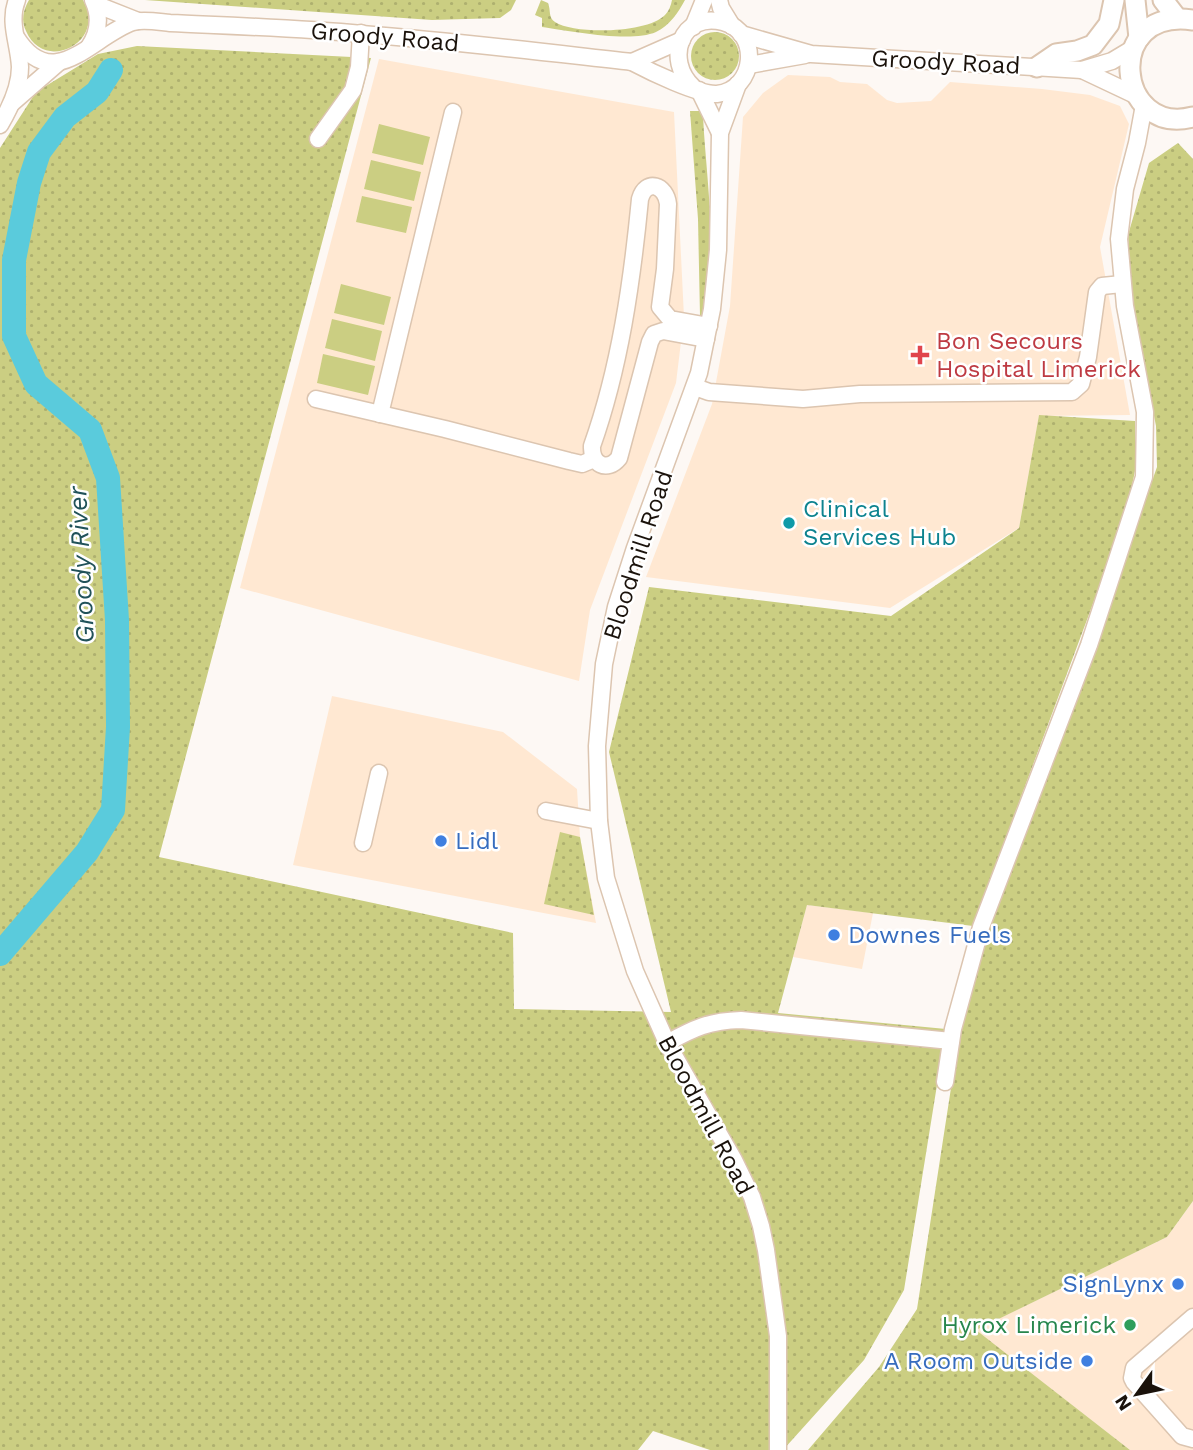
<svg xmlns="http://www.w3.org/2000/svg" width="1193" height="1450" font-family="'Work Sans',sans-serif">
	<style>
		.built { fill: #ffe8d2 }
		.grass { fill: url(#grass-dots) }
		.garden { fill: #cbce82 }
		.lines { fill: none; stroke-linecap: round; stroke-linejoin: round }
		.river { stroke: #5acbdc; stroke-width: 24 }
		.minor-casing { stroke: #dcc5b0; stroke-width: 19 }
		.major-casing { stroke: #dcc5b0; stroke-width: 23 }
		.minor { stroke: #fff; stroke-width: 16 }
		.major { stroke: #fff; stroke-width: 19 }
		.health-dot { fill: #e0444e; stroke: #fff; stroke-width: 2.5 }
		.culture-dot { fill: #0f9aa8; stroke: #fff; stroke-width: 2.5 }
		.shop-dot { fill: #3f7fe0; stroke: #fff; stroke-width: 2.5 }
		.leisure-dot { fill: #2e9e5b; stroke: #fff; stroke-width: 2.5 }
		.labels { text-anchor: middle; stroke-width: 5; stroke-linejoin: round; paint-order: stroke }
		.street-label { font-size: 24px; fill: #1a120b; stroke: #fff }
		.health-label { font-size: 24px; fill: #be3a42; stroke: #fff; text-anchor: start }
		.culture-label { font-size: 24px; fill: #0d838f; stroke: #fff; text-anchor: start }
		.shop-label { font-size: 24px; fill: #366cbe; stroke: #fff; text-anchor: start }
		.leisure-label { font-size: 24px; fill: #27864d; stroke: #fff; text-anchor: end }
		.water-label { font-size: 26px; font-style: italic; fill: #215259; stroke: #fff }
	</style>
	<defs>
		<pattern id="grass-dots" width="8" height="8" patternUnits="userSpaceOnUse" patternTransform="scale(1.75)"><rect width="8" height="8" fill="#cbce82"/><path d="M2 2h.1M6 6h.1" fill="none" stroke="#aeb06f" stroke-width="1.8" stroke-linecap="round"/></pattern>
	</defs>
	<rect width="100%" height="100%" fill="#fdf8f4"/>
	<g class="built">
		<polygon points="379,59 674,112 684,317 676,383 590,610 579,681 240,588"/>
		<polygon points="788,75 830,77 840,82 867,84 887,100 897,103 931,101 950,82 1042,89 1090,95 1120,106 1129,124 1100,247 1130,415 1039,416 1019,528 890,608 646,577 712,404 730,306 743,117 763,93"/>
		<polygon points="332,696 503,732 577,789 580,837 596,923 293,865"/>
		<polygon points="807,905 873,913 862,969 793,957"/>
		<polygon points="1193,1201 1193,1450 1130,1450 975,1330 1167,1237"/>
	</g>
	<g class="grass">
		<path d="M29,0H83C108,42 44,74 26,31C21,21 23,10 29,0Z"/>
		<polygon points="145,0 516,0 511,10 500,18 432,20"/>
		<path d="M541,0L548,3C551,10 548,18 555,22C575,35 648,33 665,15C669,11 671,5 672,0H685C678,13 670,25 656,32C631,43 570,31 542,27V18L535,15Z"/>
		<circle cx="715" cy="56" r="24"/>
		<polygon points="137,46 371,58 159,857 513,933 514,1009 671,1012 609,752 649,587 891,616 1019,528 1039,415 1135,421 1135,471 1126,515 973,926 807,905 778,1013 946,1029 904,1290 864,1360 783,1450 710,1450 653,1431 638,1450 0,1450 0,148 36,92 98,54"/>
		<path d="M690,111H701L703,116C706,178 719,255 703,314L700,316L698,219Z"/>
		<polygon points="1178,143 1193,159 1193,1201 1167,1237 976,1330 1130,1450 808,1450 879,1367 917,1309 959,1036 988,931 1037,806 1157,467 1156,426 1131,299 1128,235 1149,163"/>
		<polygon points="560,832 580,837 594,915 544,904"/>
	</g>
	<g class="garden">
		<polygon points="379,124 430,137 423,165 372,153"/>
		<polygon points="371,160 421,172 414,201 364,189"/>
		<polygon points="362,196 412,207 406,233 356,222"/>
		<polygon points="341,284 391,297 384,325 334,313"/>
		<polygon points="332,319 382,331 375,361 325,348"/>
		<polygon points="323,354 375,366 368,395 317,383"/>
	</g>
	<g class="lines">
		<polyline class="river" points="0,954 87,852 113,810 118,727 117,620 108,478 90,430 36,384 14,336 14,260 29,183 39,152 65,117 97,92 111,70"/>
		<g class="minor-casing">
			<g id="minor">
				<polyline points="719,0 721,8 732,26"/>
				<polyline points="95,4 138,21"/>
				<polyline points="693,27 704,0"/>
				<polyline points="741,34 811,54 1082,70 1112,61 1132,49"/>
				<path d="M16,37C53,96 92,36 133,22C144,19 159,22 170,23C234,26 298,28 362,34C452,41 542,52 632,62C649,71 698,95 717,94C756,90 761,32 723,22C681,11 664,60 693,87"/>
				<path d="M89,47C99,32 101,17 93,0"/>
				<polyline points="632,62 682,40"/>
				<polyline points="749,65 805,55"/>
				<polyline points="1082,70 1137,96"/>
				<polyline points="738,84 720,133 718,250 712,309 699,373 635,548 616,607 604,664 597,746 599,821 606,878 635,971 667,1043 734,1160 752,1197 761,1226 766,1250 778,1336 778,1450"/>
				<polyline points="699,90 720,133"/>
				<polyline points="12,103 58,63"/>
				<path d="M0,125C10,108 20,87 20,67C19,44 8,22 17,0"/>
				<polyline points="318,139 353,90 359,67 361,33"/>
				<path d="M706,339L663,331L654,334L650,342L619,458C607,473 591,464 592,446C620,367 632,282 640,199C646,178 666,185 668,204L665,269L660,307L670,319L709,326"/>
				<polyline points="695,387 709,392 803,399 860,394 1072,392 1081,384 1088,357 1097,292 1102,286 1122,284"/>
				<polyline points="316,399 445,429 569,461 582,464 594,459"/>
				<polyline points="380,414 453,112"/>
				<polyline points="546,811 599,821"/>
				<polyline points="363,843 379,773"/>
				<path d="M667,1043C694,1028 709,1021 741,1020L951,1041"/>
				<polyline points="945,1082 953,1029 981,927 1089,645 1144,477 1145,412 1125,306 1119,239 1125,189 1137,143 1144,105"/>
				<polyline points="1193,1317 1134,1368 1132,1378 1134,1382 1182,1436 1193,1439"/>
			</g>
		</g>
		<g class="major-casing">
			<g id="major">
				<polyline points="1135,0 1139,38"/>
				<polyline points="1163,0 1177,18"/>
				<path d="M1193,20C1102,7 1116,137 1193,117"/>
				<polyline points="1037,67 1056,54 1077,51 1093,45 1109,24 1114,0"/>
			</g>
		</g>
		<use href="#minor" class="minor"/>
		<use href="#major" class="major"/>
	</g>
	<path class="health-dot" d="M916.5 344.5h7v7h7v7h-7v7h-7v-7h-7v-7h7z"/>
	<circle class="culture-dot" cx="789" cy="523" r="7"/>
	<g class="shop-dot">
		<circle cx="441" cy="841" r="7"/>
		<circle cx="834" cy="935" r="7"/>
		<circle cx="1178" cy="1284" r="7"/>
		<circle cx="1087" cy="1361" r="7"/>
	</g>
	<circle class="leisure-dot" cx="1130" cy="1325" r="7"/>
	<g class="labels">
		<g class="street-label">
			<text transform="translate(385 37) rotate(5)" y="8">Groody Road</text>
			<text transform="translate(946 62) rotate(3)" y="8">Groody Road</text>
			<text transform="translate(638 555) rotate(-72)" y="8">Bloodmill Road</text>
			<text transform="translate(706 1115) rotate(62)" y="8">Bloodmill Road</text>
		</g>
		<g class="health-label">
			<text x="936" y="349">Bon Secours<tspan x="936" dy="28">Hospital Limerick</tspan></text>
		</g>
		<g class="culture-label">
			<text x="803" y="517">Clinical<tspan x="803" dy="28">Services Hub</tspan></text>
		</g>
		<g class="shop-label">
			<text x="455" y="849">Lidl</text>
			<text x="848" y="943">Downes Fuels</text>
			<text x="1164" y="1292" text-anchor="end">SignLynx</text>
			<text x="1073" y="1369" text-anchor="end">A Room Outside</text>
		</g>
		<g class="leisure-label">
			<text x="1116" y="1333">Hyrox Limerick</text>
		</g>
		<g class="water-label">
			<text transform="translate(81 565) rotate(-93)" y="9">Groody River</text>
		</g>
	</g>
	<g transform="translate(1137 1394) rotate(237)" stroke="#ffffff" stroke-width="5" paint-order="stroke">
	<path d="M0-5L12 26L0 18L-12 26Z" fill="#1a120b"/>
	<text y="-10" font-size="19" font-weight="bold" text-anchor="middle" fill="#1a120b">N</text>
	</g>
</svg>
